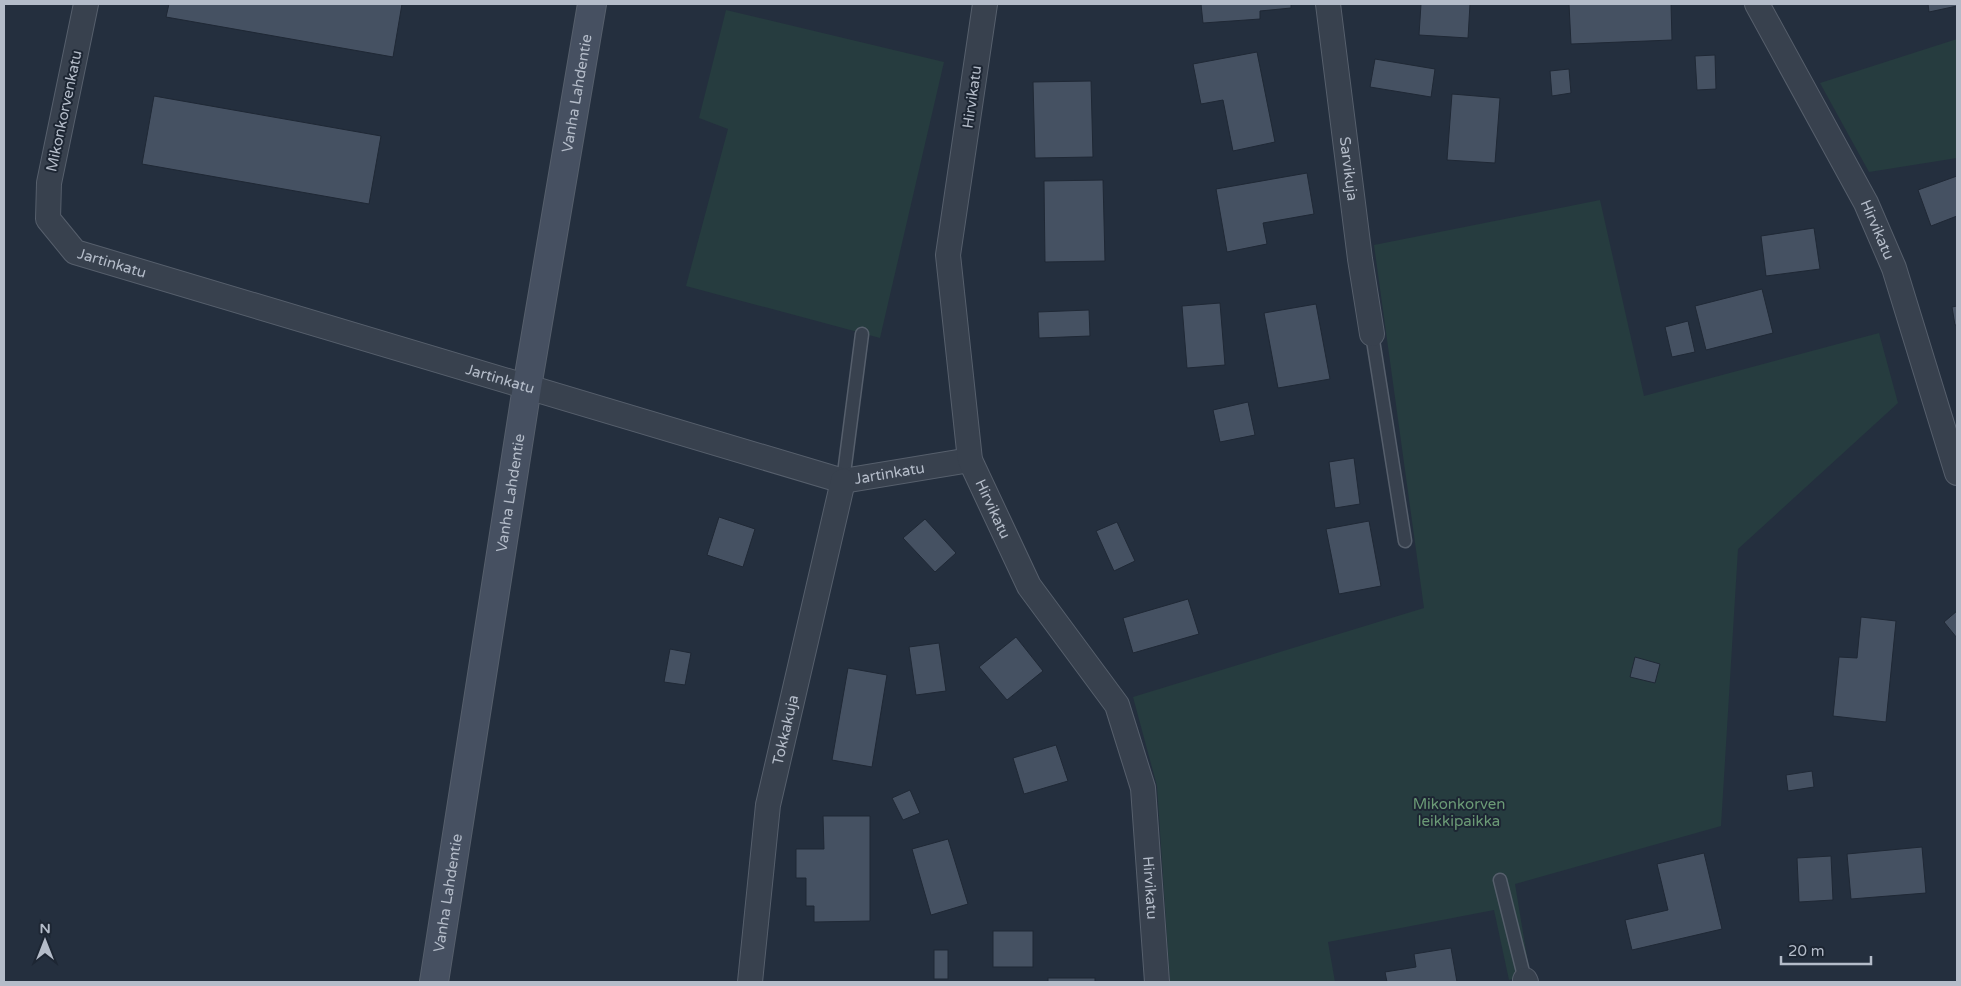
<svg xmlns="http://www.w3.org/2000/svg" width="1961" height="986" font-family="'Varela Round',sans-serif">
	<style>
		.green { fill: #263c3f }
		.building { fill: #455162; stroke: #1f2835 }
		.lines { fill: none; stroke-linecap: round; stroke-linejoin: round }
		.service-casing { stroke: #565f6c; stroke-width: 15 }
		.minor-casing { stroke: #565f6c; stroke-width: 26 }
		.secondary-casing { stroke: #565f6c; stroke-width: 30 }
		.service { stroke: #38414e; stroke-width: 12 }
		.minor { stroke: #38414e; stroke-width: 24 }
		.secondary { stroke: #465061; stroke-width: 28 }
		.labels { text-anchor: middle; stroke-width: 4; stroke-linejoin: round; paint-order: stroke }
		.street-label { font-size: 15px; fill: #b4bcc9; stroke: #1d2633 }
		.park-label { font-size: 15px; fill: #6b9a76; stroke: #1d2633 }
	</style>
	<rect width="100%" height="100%" fill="#242f3e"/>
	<g class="green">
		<polygon points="726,10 944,62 880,338 686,286 728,129 699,118"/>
		<polygon points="1957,39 1957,158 1869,172 1820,83"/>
		<polygon points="1600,200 1644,396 1879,333 1898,403 1738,549 1721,826 1515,884 1530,975 1509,980 1494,910 1328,942 1335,982 1170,982 1157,786 1133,697 1424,608 1374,245"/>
	</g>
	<g class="building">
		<polygon points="169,4 402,4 393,57 166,17"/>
		<polygon points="1201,4 1291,4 1291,8 1260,11 1260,19 1203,23"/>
		<polygon points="1421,4 1470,4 1468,38 1419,35"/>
		<polygon points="1569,4 1671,4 1672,40 1571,44"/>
		<polygon points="1928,4 1957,4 1957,6 1929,12"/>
		<polygon points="1257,52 1275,142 1233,151 1223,100 1201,104 1193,64"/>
		<polygon points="1715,55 1716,89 1697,90 1695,56"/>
		<polygon points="1375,59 1435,69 1431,97 1370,87"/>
		<polygon points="1569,69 1571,93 1552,96 1550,71"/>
		<polygon points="1091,81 1093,157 1035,158 1033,82"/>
		<polygon points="1452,94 1500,98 1495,163 1447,160"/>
		<polygon points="154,96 381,136 369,204 142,164"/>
		<polygon points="1307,173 1314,214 1263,223 1267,244 1227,252 1216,189"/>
		<polygon points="1957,176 1957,216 1931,226 1918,190"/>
		<polygon points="1103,180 1105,261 1045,262 1044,181"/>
		<polygon points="1814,228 1820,269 1766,276 1761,236"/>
		<polygon points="1762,289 1773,333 1706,350 1695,306"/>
		<polygon points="1220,303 1225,365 1187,368 1182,306"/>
		<polygon points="1316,304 1330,379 1278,388 1264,313"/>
		<polygon points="1957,306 1957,325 1955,325 1952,307"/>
		<polygon points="1089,310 1090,336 1039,338 1038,312"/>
		<polygon points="1688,321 1695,352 1672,357 1665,327"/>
		<polygon points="1248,402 1255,435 1220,442 1213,410"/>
		<polygon points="1354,458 1360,504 1335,508 1329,462"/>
		<polygon points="719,517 755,529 743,567 707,555"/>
		<polygon points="925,519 956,553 935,572 903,538"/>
		<polygon points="1369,521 1381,586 1339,594 1326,529"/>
		<polygon points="1117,522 1135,561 1114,571 1096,531"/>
		<polygon points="1188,599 1199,634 1133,653 1123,618"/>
		<polygon points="1957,611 1957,638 1944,622"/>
		<polygon points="1861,617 1896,621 1886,722 1833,716 1839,657 1857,658"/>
		<polygon points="1016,637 1043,671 1007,700 979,667"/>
		<polygon points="939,643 946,691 916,695 909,647"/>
		<polygon points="670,649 691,653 685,685 664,682"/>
		<polygon points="1635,657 1660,664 1655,683 1630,677"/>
		<polygon points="848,668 887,675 872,767 832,760"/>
		<polygon points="1056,745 1068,781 1024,794 1013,758"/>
		<polygon points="1812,771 1814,787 1788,791 1786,775"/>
		<polygon points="910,790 920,813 903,820 892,798"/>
		<polygon points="823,816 870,816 870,921 814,922 814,906 806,906 806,878 796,878 796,849 824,849"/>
		<polygon points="948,839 968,904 931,915 912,849"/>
		<polygon points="1922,847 1926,893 1851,899 1847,854"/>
		<polygon points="1704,853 1722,929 1632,950 1625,920 1668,910 1657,864"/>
		<polygon points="1831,856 1833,900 1799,902 1797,858"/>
		<rect x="993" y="931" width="40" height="36"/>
		<polygon points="1451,948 1457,982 1387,982 1385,972 1416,967 1414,954"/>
		<rect x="934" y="950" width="14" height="29"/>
		<rect x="1048" y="978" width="47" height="4"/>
	</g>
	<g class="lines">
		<g class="service-casing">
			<g id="service">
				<polyline points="1372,334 1405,541"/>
				<polyline points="843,481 862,334"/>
				<polyline points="1500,880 1525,980"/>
			</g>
		</g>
		<g class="minor-casing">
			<g id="minor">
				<path id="s1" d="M86,4L49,183L48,219L75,252L843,481L970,460"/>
				<path id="s2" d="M985,4L948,255L970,460L1029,586L1117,705L1143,788L1157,982"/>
				<path id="s3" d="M1328,4L1360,259L1372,334"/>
				<path id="s4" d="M1757,4L1866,203L1894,268L1957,473"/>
				<polyline points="1525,980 1526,982"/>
				<path id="s5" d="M750,982L768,805L843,481"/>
			</g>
		</g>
		<g class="secondary-casing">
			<g id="secondary">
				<path id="s6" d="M434,982L527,387L592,4"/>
			</g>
		</g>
		<use href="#service" class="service"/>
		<use href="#minor" class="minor"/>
		<use href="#secondary" class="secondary"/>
	</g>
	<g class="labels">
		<g class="street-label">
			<text dy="5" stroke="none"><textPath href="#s6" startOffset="900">Vanha Lahdentie</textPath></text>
			<text transform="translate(972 97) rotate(-82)" y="5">Hirvikatu</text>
			<text transform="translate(64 111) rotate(-78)" y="5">Mikonkorvenkatu</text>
			<text dy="5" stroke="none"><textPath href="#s3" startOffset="166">Sarvikuja</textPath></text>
			<text dy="5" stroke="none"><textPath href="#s4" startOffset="256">Hirvikatu</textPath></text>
			<text dy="5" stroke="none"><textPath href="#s1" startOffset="300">Jartinkatu</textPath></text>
			<text dy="5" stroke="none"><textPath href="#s1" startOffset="705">Jartinkatu</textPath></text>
			<text dy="5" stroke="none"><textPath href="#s1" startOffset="1110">Jartinkatu</textPath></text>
			<text dy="5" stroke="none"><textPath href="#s6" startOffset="495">Vanha Lahdentie</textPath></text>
			<text dy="5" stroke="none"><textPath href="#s2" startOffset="514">Hirvikatu</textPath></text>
			<text dy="5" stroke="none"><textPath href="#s5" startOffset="255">Tokkakuja</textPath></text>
			<text dy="5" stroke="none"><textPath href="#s2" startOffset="934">Hirvikatu</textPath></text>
			<text dy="5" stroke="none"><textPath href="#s6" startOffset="90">Vanha Lahdentie</textPath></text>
		</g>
		<g class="park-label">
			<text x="1459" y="809">Mikonkorven<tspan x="1459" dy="17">leikkipaikka</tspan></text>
		</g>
	</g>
	<rect width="1961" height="986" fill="none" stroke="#b4bcc9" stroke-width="10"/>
	<g transform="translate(45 941)" stroke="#1d2633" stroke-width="4" paint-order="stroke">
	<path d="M0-4L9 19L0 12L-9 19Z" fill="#b4bcc9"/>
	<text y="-8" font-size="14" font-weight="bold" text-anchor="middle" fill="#b4bcc9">N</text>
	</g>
	<path d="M1781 956v8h90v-8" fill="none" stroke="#b4bcc9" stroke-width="2.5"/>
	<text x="1788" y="956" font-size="15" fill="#b4bcc9" stroke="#1d2633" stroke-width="4" paint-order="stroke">20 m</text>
</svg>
